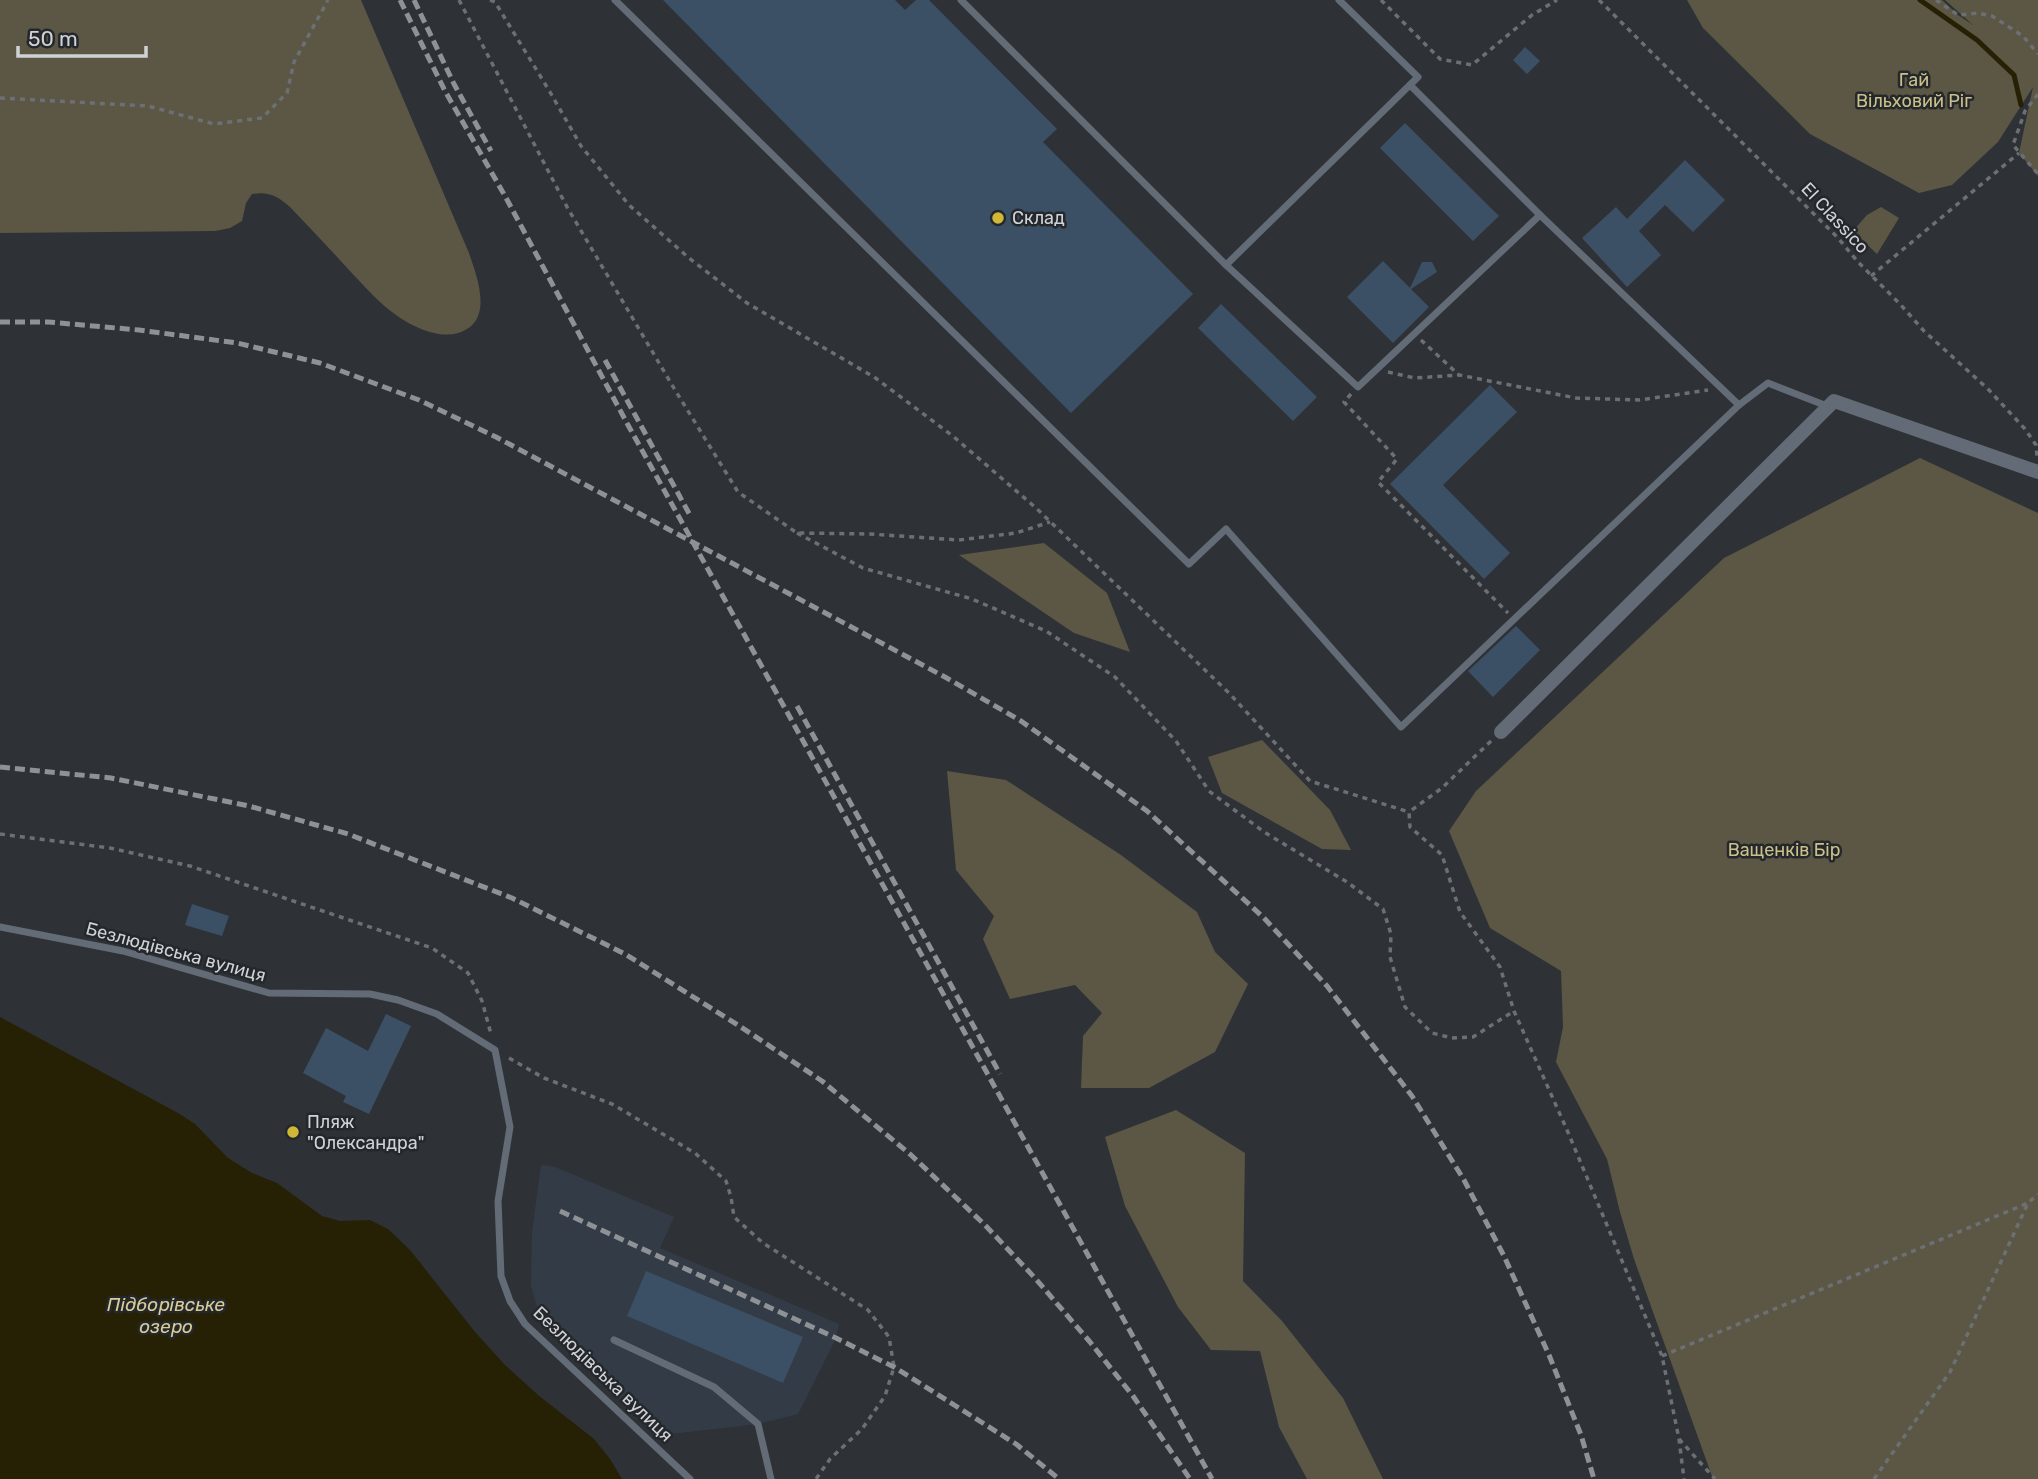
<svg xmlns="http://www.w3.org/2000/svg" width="2038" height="1479" font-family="Rubik,sans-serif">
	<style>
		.built { fill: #333c46 }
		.green { fill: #5b5744 }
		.water { fill: #262004 }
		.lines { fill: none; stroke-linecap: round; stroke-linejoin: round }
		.stream { stroke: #262004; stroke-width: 5 }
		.building { fill: #3b4f65 }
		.path { stroke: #6c7074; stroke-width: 3.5; stroke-dasharray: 5 5; stroke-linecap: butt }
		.lane { stroke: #626b76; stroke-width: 7 }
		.street { stroke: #626b76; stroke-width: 14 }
		.rail { stroke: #8e9195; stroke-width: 5; stroke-dasharray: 10 5; stroke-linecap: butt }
		.poi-dot { fill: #d0b736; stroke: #24282d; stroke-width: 2.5 }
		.labels { text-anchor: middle; stroke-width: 5; stroke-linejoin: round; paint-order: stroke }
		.park-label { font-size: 18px; fill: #cbc088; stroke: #24282d }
		.poi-label { font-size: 18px; fill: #d0d3d6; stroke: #24282d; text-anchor: start }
		.street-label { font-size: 18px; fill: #d0d3d6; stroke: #24282d }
		.water-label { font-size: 19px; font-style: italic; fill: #d9cd95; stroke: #24282d }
	</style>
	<rect width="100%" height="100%" fill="#2e3237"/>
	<polygon class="built" points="541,1165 555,1167 674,1217 660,1248 839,1324 836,1338 798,1414 758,1424 661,1435 584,1365 539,1314 531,1286 532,1232"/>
	<g class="green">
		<path d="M0,0H361L469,253C476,274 492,314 467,329C446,343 414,328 396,315C379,303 364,286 349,270C330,249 310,228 290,207C278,196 268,191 252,194L246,203L242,221L230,228L215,231L0,233Z"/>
		<polygon points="1687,0 1942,0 1958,15 1973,25 1945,0 2038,0 2038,176 2019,153 2033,87 1998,142 1952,185 1919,193 1810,134 1703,28"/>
		<polygon points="1881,207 1899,218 1877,254 1853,231 1867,215"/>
		<polygon points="1920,458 2038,513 2038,1479 1713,1479 1634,1259 1620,1212 1607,1159 1556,1062 1563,1027 1561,971 1490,928 1449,831 1476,791 1724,558"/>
		<polygon points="1044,543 1107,593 1130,652 1074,633 959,555"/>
		<polygon points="1262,740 1330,810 1351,850 1322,849 1222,793 1208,757"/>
		<polygon points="947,771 1006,780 1121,855 1197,912 1215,952 1248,984 1215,1052 1149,1088 1081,1088 1083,1036 1102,1013 1075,985 1010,999 983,939 994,916 956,870"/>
		<polygon points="1176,1110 1245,1153 1243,1281 1282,1321 1343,1398 1383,1479 1307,1479 1279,1427 1260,1351 1211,1350 1178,1307 1125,1206 1105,1137"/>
	</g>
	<polygon class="water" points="0,1017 178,1113 195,1124 228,1158 252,1173 277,1183 322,1216 340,1221 370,1220 388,1229 410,1250 475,1332 505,1365 538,1395 594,1439 610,1459 622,1479 0,1479"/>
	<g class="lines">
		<polyline class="stream" points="1920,0 1977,40 2014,75 2021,105"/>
	</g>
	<g class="building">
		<polygon points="663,0 895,0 905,10 916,0 929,0 1057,129 1043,142 1193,294 1071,413"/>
		<polygon points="1525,47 1540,61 1527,74 1513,60"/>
		<polygon points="1405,123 1499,216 1473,241 1380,148"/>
		<polygon points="1685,160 1725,200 1693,232 1665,205 1639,231 1661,255 1627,287 1582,238 1616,207 1627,219"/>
		<polygon points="1383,261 1410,288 1422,262 1432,262 1437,272 1411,289 1429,307 1393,343 1347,297"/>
		<polygon points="1221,304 1317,397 1293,421 1198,328"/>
		<polygon points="1490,385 1517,412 1443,485 1510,553 1484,579 1390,484"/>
		<polygon points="1516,626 1540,650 1493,697 1468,671"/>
		<polygon points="192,904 229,916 222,936 185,925"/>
		<polygon points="386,1014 411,1026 369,1114 343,1102 346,1096 303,1073 326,1028 368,1051"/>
		<polygon points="646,1271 803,1337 783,1383 627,1316"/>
	</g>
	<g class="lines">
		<g class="path">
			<polyline points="459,0 567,207 675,390 738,492 797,533 870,534 959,540 1016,533 1050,522"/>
			<polyline points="490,0 495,2 550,92 581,146 629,205 689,258 747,303 874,377 954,437 1036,508 1229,693 1310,781 1409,812"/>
			<polyline points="1381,0 1440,59 1472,65 1532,15 1557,0"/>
			<polyline points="1599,0 1838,238 1858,262 1900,304 1924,331 1988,389 2025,429 2036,445 2037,456"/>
			<polyline points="1936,0 1958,15 1978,13 1992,16 2023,36 2038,54"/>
			<polyline points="2038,94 2025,111 2013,145 2038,174"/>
			<polyline points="0,98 148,106 214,124 262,118 287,93 294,62 328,0"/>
			<polyline points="1871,276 2019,153"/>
			<polyline points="1421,340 1459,375 1576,398 1640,400 1708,390"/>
			<polyline points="1388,372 1415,378 1459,375"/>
			<polyline points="1351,394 1344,402 1397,459 1378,482 1508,613"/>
			<polyline points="797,533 863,568 972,599 1046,631 1115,677 1176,741 1209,791 1264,832 1347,882 1383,909 1391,934 1390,957 1405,1007 1432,1033 1452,1038 1473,1037 1514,1011"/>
			<polyline points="1491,741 1442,788 1409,812 1410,827 1442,855 1460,912 1500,967 1514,1011 1567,1130 1662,1356 1679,1439 1684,1479"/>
			<polyline points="0,834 110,848 190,866 432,948 468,973 482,1001 491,1034"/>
			<polyline points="509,1058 544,1078 612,1104 695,1153 726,1181 731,1197 734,1217 763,1243 868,1310 889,1337 894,1367 885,1396 862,1429 830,1459 816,1479"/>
			<polyline points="1662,1356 2028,1203"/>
			<polyline points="1679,1439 1715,1479"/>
			<polyline points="1874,1479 1950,1372 2028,1203 2038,1194"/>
		</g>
		<g class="lane">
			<polyline points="615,0 1189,564 1226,529 1401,727 1739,405 1540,215"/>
			<polyline points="961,0 1226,265 1418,77 1339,0"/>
			<polyline points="1226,265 1358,387 1540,215 1410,85"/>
			<polyline points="1739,405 1768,383 1827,406"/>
			<polyline points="0,927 123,951 269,993 370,994 398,1000 437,1014 495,1050 510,1127 498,1201 501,1276 510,1301 525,1324 690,1479"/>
			<polyline points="614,1340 714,1387 758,1424 771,1479"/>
		</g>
		<polyline class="street" points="1501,732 1834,401 2038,472"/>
		<g class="rail">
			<polyline points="400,0 445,91 505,196 628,425 1212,1479"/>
			<polyline points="414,0 454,84 491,151"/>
			<polyline points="0,322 48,322 139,330 237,343 320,363 419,400 496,437 945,677 1021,721 1147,811 1263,917 1327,986 1412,1096 1464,1180 1504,1256 1549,1355 1581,1435 1594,1479"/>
			<polyline points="605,360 691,517"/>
			<polyline points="797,706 1000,1074"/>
			<polyline points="0,767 111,778 249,806 348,834 512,898 625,954 741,1027 822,1081 911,1155 985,1225 1035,1278 1090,1342 1133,1396 1190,1479"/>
			<polyline points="560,1211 836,1338 894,1367 1016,1444 1059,1479"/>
		</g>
	</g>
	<g class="poi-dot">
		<circle cx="998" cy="218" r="7"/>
		<circle cx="293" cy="1132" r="7"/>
	</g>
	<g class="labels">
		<g class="park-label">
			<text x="1914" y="86">Гай<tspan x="1914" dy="21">Вільховий Ріг</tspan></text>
			<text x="1784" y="856">Ващенків Бір</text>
		</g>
		<g class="poi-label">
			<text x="1012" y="224">Склад</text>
			<text x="307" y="1128">Пляж<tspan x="307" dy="21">"Олександра"</tspan></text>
		</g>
		<g class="street-label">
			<text transform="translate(1835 218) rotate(47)" y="6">El Classico</text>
			<text transform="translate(176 952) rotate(15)" y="6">Безлюдівська вулиця</text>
			<text transform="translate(603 1374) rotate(44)" y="6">Безлюдівська вулиця</text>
		</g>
		<g class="water-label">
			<text x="166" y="1311">Підборівське<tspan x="166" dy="22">озеро</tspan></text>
		</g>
	</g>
	<path d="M18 46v10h128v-10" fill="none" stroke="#d0d3d6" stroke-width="3.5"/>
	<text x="28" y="46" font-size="21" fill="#d0d3d6" stroke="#24282d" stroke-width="5" paint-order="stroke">50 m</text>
</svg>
